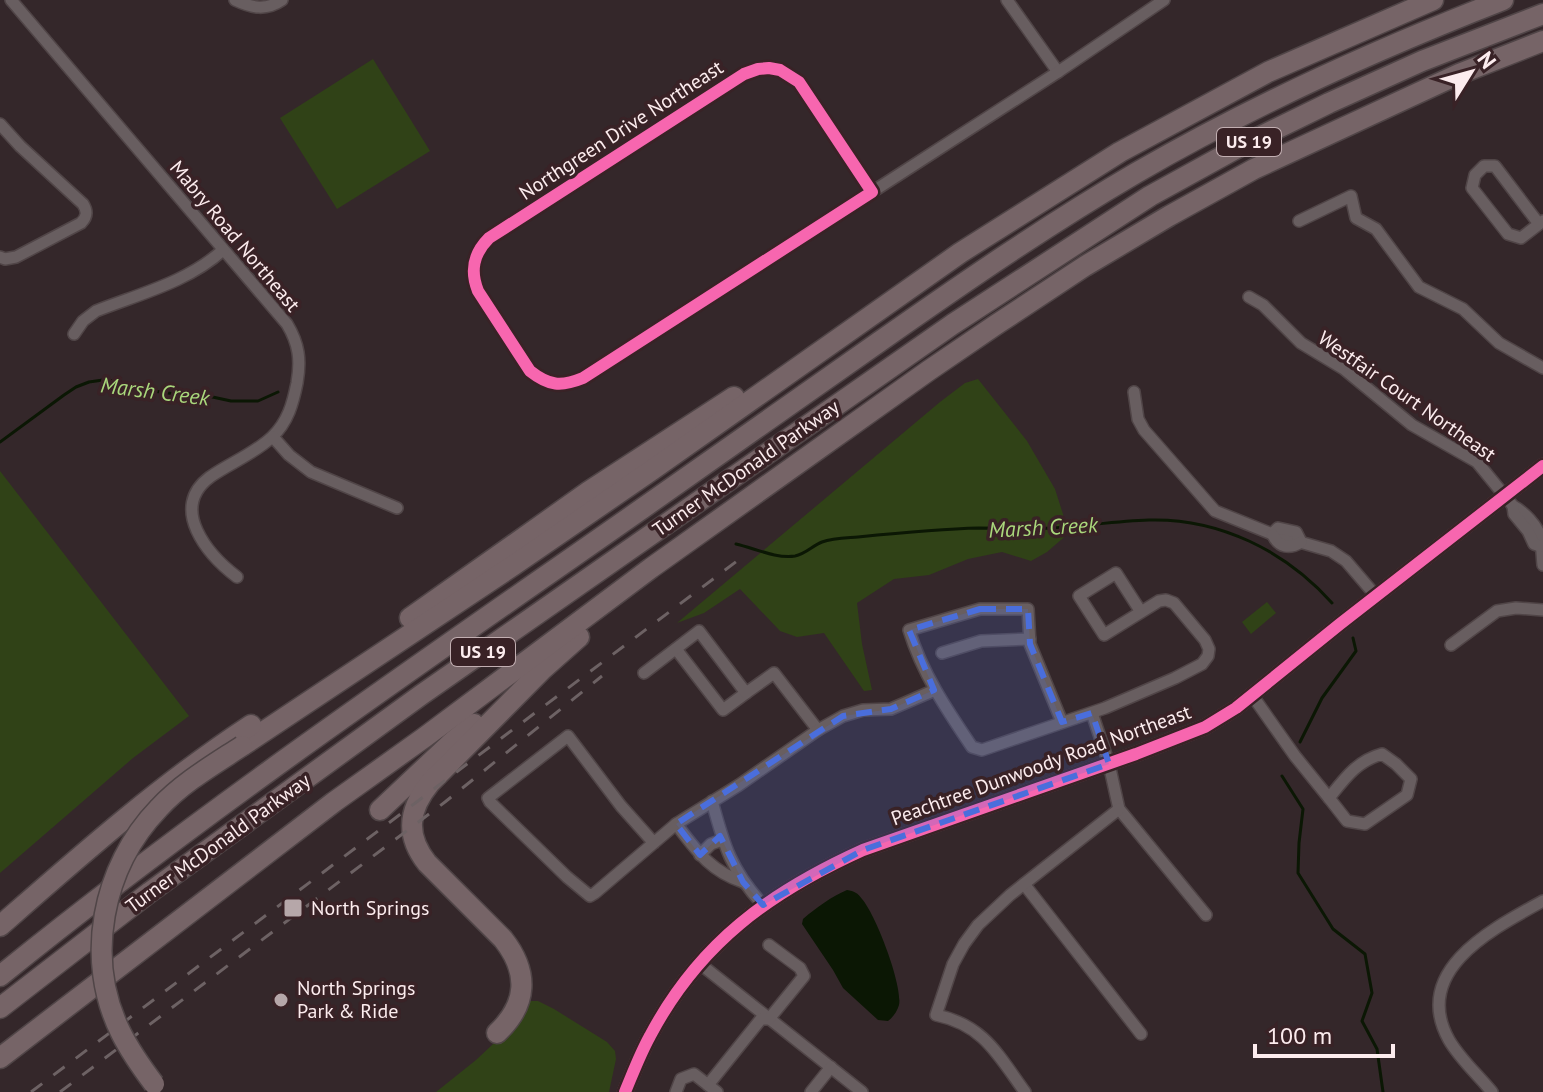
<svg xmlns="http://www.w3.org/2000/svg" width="1543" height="1092" font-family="'PT Sans',sans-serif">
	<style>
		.green { fill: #304217 }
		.water { fill: #0b1704 }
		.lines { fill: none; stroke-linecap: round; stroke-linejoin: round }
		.stream { stroke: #0b1704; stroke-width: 3 }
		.minor-casing { stroke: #504547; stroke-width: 14 }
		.tertiary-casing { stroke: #504547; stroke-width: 17 }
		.motorway-casing { stroke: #504547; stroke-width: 23 }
		.minor { stroke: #685e60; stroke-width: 11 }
		.tertiary { stroke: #685e60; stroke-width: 14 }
		.motorway { stroke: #766467; stroke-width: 20 }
		.rail { stroke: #6d6264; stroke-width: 3; stroke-dasharray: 14 14; stroke-linecap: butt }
		.motorway-bridge-casing { stroke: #504547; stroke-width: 23; stroke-linecap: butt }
		.motorway-bridge { stroke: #766467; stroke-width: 20 }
		.cycleway-casing { stroke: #392226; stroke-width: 17 }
		.cycleway { stroke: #f766af; stroke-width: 12 }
		.marked { fill: #4a6edc; fill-opacity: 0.2; stroke: #4a6edc; stroke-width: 6; stroke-dasharray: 16 10; stroke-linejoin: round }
		.poi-dot { fill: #b6a7a9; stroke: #392226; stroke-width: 3 }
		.labels { text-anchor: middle; stroke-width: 7; stroke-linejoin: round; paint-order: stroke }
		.shield { fill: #392226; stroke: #c2afb2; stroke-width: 2 }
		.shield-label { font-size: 18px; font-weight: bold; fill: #fcecee }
		.street-label { font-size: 20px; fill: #fcecee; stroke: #392226 }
		.poi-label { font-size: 20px; fill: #fcecee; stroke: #392226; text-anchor: start }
		.water-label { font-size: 22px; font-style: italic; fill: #aad87c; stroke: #392226 }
	</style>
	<rect width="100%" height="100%" fill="#34272a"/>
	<g class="green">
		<polygon points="373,59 430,151 337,209 280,118"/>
		<polygon points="978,379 1027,441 1055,489 1069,533 1047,552 1031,561 1002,552 968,559 929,575 894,579 857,603 862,644 872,690 864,691 824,633 797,637 780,631 740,589 704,613 677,623 940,402 965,383"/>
		<polygon points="0,471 189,716 133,758 0,873"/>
		<polygon points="1267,602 1276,613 1251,634 1242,622"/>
		<polygon points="528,1001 538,1001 554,1009 607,1042 615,1051 616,1059 609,1092 436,1092 476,1060 507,1031"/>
	</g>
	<path class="water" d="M847,890C854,891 858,893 862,899C876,915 903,986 899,1005C897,1012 893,1017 888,1021L878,1020L843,988L833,970L802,924L803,919C817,907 831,897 847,890Z"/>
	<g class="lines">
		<g class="stream">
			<polyline points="0,442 64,395 76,387 89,382 103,380 116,381 153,391 183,395 194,393 231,401 258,401 278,392"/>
			<path d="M736,544C754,548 776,559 795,556C806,554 812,546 822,542C833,538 846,538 858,537C898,533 939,529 979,528C1004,528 1028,529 1052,528C1085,526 1117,521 1149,520C1219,518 1286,551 1332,603"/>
			<polyline points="1300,742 1322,698 1356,651 1353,638"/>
			<polyline points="1282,776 1303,809 1299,843 1298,873 1333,929 1365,954 1372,993 1362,1021 1377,1049 1383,1092"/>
		</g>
		<g class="minor-casing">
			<g id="minor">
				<path d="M11,0L287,324C299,344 301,360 297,383C293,403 288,422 272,437C254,454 230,463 210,477C168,508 208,555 237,577"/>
				<path d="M235,0C252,8 266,11 282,0"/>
				<polyline points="1007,0 1058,72"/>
				<path d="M769,68L780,70L799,82L872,192L583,378C561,387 549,386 530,371L478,291C470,271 473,254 489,238L744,74L758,69Z"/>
				<path d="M0,124L20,146L83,204C88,212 87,217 81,223L16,257L5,259L0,257"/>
				<polyline points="872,192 1058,72 1164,0"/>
				<polyline points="1299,221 1351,196 1356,218 1376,229 1419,287 1463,309 1499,343 1543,368"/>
				<polyline points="1539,224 1495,166 1484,166 1475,175 1472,188 1508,234 1521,238 1543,221"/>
				<path d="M1249,297L1263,305L1301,343L1344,369L1412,425L1477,462L1513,506C1523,511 1538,526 1540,537C1542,545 1542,556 1543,565"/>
				<path d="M74,334L83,321L96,311C139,294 188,282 223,250"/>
				<polyline points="1134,392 1138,419 1144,430 1215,511 1272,534 1331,551 1346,561 1376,596"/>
				<polyline points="273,437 289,455 311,472 397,508"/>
				<polyline points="1513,506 1514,514 1528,531 1534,544 1540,546"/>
				<polyline points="1272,534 1278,528 1296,532 1301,542"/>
				<path d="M1273,535C1279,548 1290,549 1301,542"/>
				<polyline points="1451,645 1497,611 1516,608 1543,610"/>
				<polyline points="676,649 723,710 746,693"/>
				<polyline points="942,653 981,641 1030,639"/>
				<polyline points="644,673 699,631 746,693 774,673 818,730"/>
				<polyline points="1252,695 1295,756 1329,798"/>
				<polyline points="1092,713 1109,764 1119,809 1206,915"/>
				<path d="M1062,722L1030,644L1028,609H980L909,630C922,673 947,710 972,747L982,750L1105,708L1175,678L1202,664L1208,656L1209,649L1205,640L1174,603L1166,600L1159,601L1104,635L1079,596L1116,573L1141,612"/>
				<path d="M1382,754L1396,764L1411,779L1407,795L1365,824L1347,821L1329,798C1345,778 1357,761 1382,754Z"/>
				<path d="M712,801C724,846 731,870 763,905"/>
				<path d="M676,824C696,850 710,871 743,882"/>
				<polyline points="654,843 621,806 568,736 488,798 490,802 567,877 590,896 595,893 676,824 739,785 818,730 843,716 863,710 891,709 935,690"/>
				<polyline points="700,855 711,844 722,840"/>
				<polyline points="1024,884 1141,1034"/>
				<polyline points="699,963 862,1092"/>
				<polyline points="708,1085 761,1019 769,1019 804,976 800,968 769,945"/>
				<polyline points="676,1092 681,1079 694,1074 717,1092"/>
				<polyline points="811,1092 831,1067"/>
				<path d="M1025,1092C998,1055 984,1025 936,1015L953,964L964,944L978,925L1010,895L1119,809"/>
				<path d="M1492,1092C1478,1075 1460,1059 1449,1040C1410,970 1494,928 1543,901"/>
			</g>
		</g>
		<g class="tertiary-casing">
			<path id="tertiary" d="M625,1092C633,1073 640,1054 650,1036C699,943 770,892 863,850L1136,754L1205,727L1236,708L1340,624L1543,466"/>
		</g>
		<g class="motorway-casing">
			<g id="motorway">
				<polyline points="410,618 588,492 734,397"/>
				<polyline points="242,746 514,565 652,470 960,253 1120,152 1268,72 1433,0"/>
				<polyline points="380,810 451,743 474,724"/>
				<path d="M0,926C81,855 161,784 251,725"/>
				<path d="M0,976C206,809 426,660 643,508C721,453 800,398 879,342C963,283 1047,225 1136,173C1253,105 1377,49 1503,0"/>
				<polyline points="0,1008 150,892 421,695 953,324 1150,196 1239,147 1329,103 1422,61 1543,14"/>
				<path d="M497,1033C528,1004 529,972 503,939L427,863C405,835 408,810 430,783L543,669L579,637"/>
				<polyline points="0,1058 334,802 425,737 651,568 928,371 997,324 1085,266 1169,216 1254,169 1459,74 1543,41"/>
			</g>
		</g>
		<use href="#minor" class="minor"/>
		<use href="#tertiary" class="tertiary"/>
		<use href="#motorway" class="motorway"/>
		<g class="rail">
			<polyline points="31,1092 741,558"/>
			<polyline points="60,1092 445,802 602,676"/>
		</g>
		<g class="motorway-bridge-casing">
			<path id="motorway-bridge" d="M154,1084C142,1068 130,1051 121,1033C84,959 102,867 159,808C182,783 213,765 242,746"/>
		</g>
		<use href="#motorway-bridge" class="motorway-bridge"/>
		<g class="cycleway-casing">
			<g id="cycleway">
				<path d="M769,68L780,70L799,82L872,192L583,378C561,387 549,386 530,371L478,291C470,271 473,254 489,238L744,74L758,69Z"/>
				<path d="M625,1092C633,1073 640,1054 650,1036C699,943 770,892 863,850L1136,754L1205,727L1236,708L1340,624L1543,466"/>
			</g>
		</g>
		<use href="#cycleway" class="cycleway"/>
	</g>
	<path class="marked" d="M980,609H1028L1030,644L1062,722L1092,713L1109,764L863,850L763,905L743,882L720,836L700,855L676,824L843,716L891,709L934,690L909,630Z"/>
	<g class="poi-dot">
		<rect x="283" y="898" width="20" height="20" rx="4"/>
		<circle cx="281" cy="1000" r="8"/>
	</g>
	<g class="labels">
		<g class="shield">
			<rect x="1217" y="128" width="64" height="28" rx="6"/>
			<rect x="451" y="638" width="64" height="28" rx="6"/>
		</g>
		<g class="shield-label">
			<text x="1249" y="148">US 19</text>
			<text x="483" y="658">US 19</text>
		</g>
		<g class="street-label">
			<text transform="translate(621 130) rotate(-33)" y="7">Northgreen Drive Northeast</text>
			<text transform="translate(235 236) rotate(50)" y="7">Mabry Road Northeast</text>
			<text transform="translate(1407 396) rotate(35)" y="7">Westfair Court Northeast</text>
			<text transform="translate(746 468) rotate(-35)" y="7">Turner McDonald Parkway</text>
			<text transform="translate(1041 765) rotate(-20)" y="7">Peachtree Dunwoody Road Northeast</text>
			<text transform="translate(218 843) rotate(-36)" y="7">Turner McDonald Parkway</text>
		</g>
		<g class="poi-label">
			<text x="311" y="915">North Springs</text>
			<text x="297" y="995">North Springs<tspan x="297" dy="23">Park &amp; Ride</tspan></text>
		</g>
		<g class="water-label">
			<text transform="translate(155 391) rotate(7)" y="8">Marsh Creek</text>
			<text transform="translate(1043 527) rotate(-3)" y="8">Marsh Creek</text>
		</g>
	</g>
	<g transform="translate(1471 72) rotate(53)" stroke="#392226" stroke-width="6" paint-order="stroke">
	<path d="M0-6L14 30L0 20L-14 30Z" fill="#fcecee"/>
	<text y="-12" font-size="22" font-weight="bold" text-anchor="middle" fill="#fcecee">N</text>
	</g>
	<path d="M1255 1044v12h138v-12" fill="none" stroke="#fcecee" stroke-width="4"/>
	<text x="1267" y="1044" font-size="24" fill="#fcecee" stroke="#392226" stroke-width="6" paint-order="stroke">100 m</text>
</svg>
